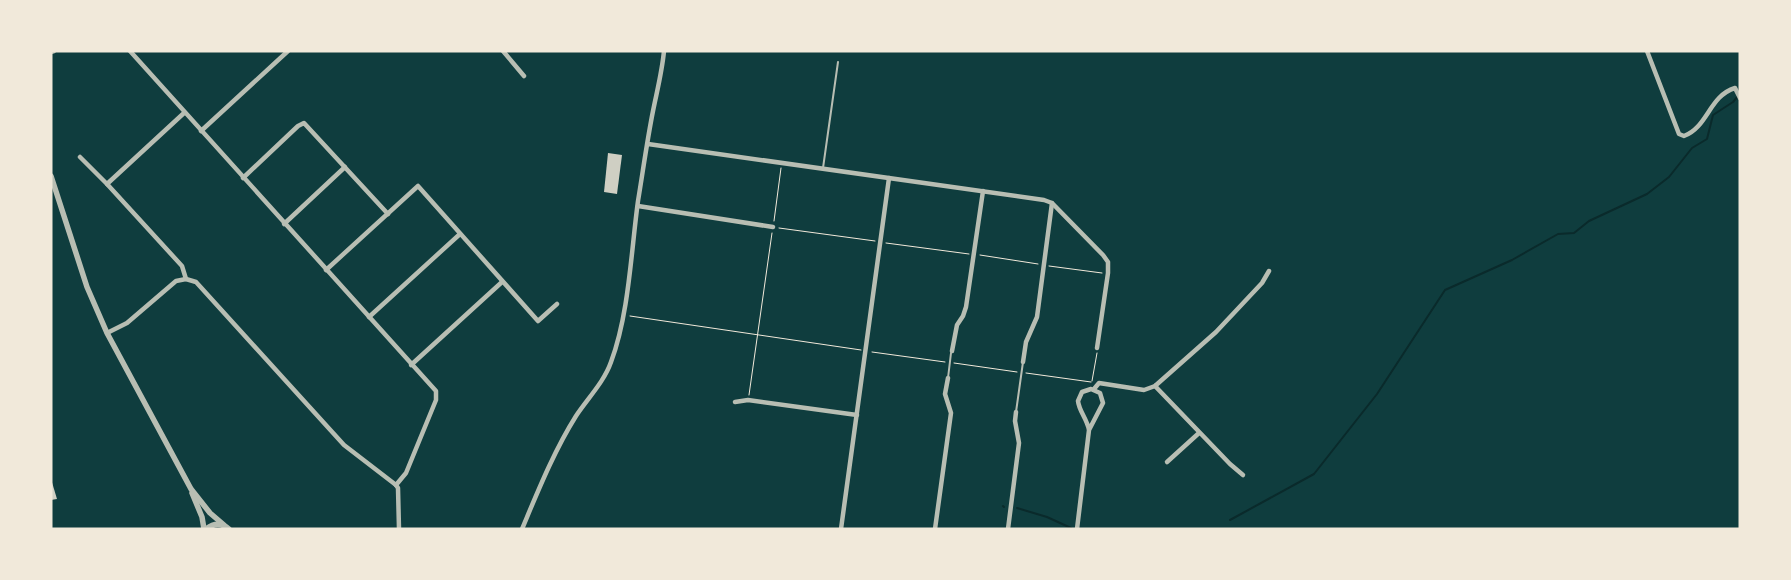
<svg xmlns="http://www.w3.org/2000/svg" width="1791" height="580" font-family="Raleway,sans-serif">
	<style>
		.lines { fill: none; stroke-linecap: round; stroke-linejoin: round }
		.stream { stroke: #0a2a2b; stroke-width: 2 }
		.building { fill: #cfcfc3 }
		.path { stroke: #f1e9da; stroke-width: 1 }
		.service { stroke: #b8beb3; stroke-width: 2 }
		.minor { stroke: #b8beb3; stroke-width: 4.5 }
		.tertiary { stroke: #b8beb3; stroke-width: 5.5 }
	</style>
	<rect width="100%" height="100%" fill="#0f3d3e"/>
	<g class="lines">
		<g class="stream">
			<polyline points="1003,506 1004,507"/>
			<polyline points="1017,508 1047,517 1071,528"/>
			<polyline points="1230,520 1314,474 1377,394 1445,290 1512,260 1558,234 1574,233 1589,221 1647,194 1669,177 1692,148 1707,139 1713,115 1733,102 1738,96"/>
		</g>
	</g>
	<g class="building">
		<polygon points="608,153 622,155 617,194 604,192"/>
		<polygon points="51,479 57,499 51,500"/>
	</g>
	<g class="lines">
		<g class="path">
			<polyline points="774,221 781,168"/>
			<polyline points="779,228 875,241"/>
			<polyline points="886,243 969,254"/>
			<polyline points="980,255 1038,264"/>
			<polyline points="1049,266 1102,273"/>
			<polyline points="630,316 861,350"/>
			<polyline points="872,352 945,362"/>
			<polyline points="954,363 1017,372"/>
			<polyline points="1026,373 1091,382"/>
			<polyline points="1092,381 1097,353"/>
			<polyline points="749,395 772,233"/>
		</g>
		<g class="service">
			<polyline points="823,168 838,62"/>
			<polyline points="948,378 951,353"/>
			<polyline points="1016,412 1023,362"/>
		</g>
		<g class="minor">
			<polyline points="130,51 436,391 436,400 406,473 396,485"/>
			<polyline points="503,51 524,76"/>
			<path d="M1647,51L1679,134L1684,136C1708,127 1709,96 1735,88L1740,98"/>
			<polyline points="51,52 54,51"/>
			<polyline points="201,131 288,51"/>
			<polyline points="648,144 1044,200 1052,203 1103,255 1108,262 1108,273 1097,348"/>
			<polyline points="80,157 107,184 182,266 186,279"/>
			<polyline points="243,178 298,126 304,123 388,214"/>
			<polyline points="107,184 184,113"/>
			<polyline points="638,206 773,227"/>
			<polyline points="284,224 345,167"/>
			<polyline points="326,270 418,186 538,321 557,304"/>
			<polyline points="369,317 460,234"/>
			<polyline points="107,333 127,323 176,281 186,279 196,282 344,445 396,485"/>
			<polyline points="952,351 957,325 963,316 966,307 983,191"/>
			<polyline points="1023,362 1026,342 1037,317 1052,203"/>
			<polyline points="411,365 502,282"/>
			<polyline points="1155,386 1230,464 1243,475"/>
			<polyline points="1094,389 1099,383 1144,390 1155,386 1216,332 1262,283 1269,271"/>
			<polyline points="735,402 748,400 857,415"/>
			<polyline points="1167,462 1199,433"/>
			<polyline points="396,485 398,488 399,529"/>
			<path d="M522,529C538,491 554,451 576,416C588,398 604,382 611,362C629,314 631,252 638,201C643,171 647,141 653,111C657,91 662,72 664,51"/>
			<polyline points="841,529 889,178"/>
			<polyline points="935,529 951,413 945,394 948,378"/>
			<polyline points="1008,529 1019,443 1015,421 1016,412"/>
			<path d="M1077,529L1089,430C1087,419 1079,411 1078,401L1082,392L1091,389L1100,393L1103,403L1089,430"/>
		</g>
		<g class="tertiary">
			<polyline points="51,176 87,287 107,333 191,489 210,513 224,525"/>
			<polyline points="192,493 202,517 204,529"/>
			<path d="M206,529C214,523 222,523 229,529"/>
		</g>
	</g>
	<rect width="1791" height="580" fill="none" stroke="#f1e9da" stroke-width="105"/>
</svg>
